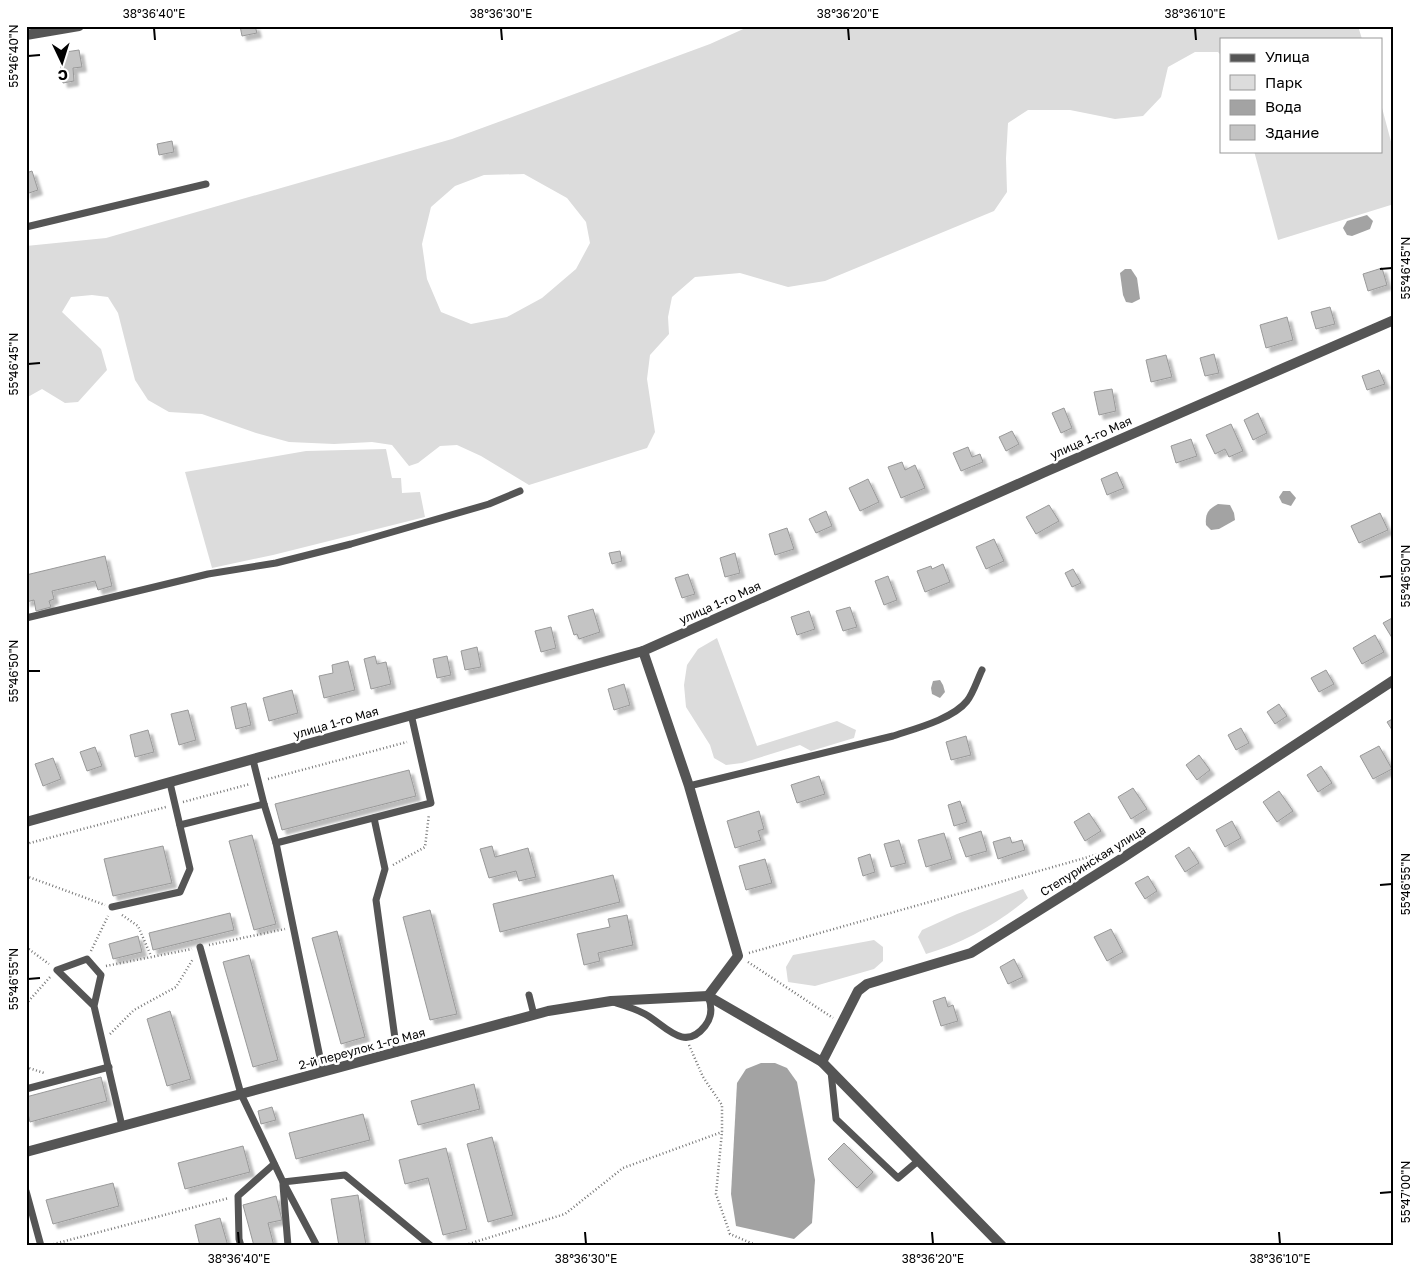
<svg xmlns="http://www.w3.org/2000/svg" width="1420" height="1272" font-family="'Golos Text',sans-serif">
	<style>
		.green { fill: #dcdcdc; fill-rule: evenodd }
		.water { fill: #a3a3a3 }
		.building { fill: #c4c4c4; stroke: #999; filter: url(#shadow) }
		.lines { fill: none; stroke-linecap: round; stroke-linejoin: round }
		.path { stroke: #777; stroke-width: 2.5; stroke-dasharray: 1 2.5; stroke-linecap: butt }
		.service { stroke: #555; stroke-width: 7 }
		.minor { stroke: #555; stroke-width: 10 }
		.tertiary { stroke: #555; stroke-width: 10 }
		.ticks { fill: none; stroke: #000; stroke-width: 2 }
		.labels { text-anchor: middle; stroke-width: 5; stroke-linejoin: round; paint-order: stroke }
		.street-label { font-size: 12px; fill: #000; stroke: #fff }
		.neatline { fill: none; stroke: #000; stroke-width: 2 }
		.ticks-label { font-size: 12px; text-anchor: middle; fill: #000 }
	</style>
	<defs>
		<filter id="shadow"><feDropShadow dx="4.5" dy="4.5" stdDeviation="1" flood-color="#0004"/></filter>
	</defs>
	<rect width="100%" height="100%" fill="#fff"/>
	<g class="green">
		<path d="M750,26H1358L1362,39H1221V55L1218,52H1195L1168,67L1161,97L1143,116L1115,119L1070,110H1028L1008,123L1006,158L1007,192L994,211L825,281L788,287L740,273L695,277L672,297L668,317L669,334L650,355L647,379L655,432L647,448L529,485L481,456L457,445L440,446L418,463L409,466L392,445L372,442L334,444L289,442L256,433L202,414L169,412L148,400L135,380L118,313L108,297L92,295L71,297L62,312L101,349L107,370L78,402L65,403L42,389L26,398V246L106,238L452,139L710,44ZM524,174L567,198L586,222L590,243L576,269L542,298L507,317L471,324L441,312L427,279L422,244L431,207L455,186L484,175Z"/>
		<polygon points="1381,104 1394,153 1394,204 1278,240 1254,151 1381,151"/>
		<polygon points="386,449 392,478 401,478 402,493 420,492 425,517 273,555 212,568 185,472 306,451"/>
		<polygon points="717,638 757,746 837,721 856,730 854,738 811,751 800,745 742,763 726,765 714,758 710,745 686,707 684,685 687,665 698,649"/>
		<path d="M1023,889L1028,898C999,923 963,943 926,954L918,937L922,930L957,914Z"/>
		<polygon points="874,940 883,947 883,961 874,969 815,986 788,982 786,967 793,955"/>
	</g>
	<g class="water">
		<polygon points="1367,215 1373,221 1370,229 1352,236 1347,235 1343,228 1347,221"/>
		<polygon points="1125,269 1131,269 1137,278 1140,299 1132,303 1126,302 1123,295 1120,273"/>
		<polygon points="1283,491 1290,491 1296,498 1291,506 1282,503 1279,497"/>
		<path d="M1218,504L1230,505L1234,513L1235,520L1219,529L1211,530L1206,525C1205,514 1208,509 1218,504Z"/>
		<polygon points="940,680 943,685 945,692 940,698 932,694 931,688 933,681"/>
		<polygon points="761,1063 775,1063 787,1068 797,1082 815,1180 812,1223 794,1239 736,1226 731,1194 737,1083 746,1069"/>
	</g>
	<g class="building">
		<polygon points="240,26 255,26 257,33 242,36"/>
		<polygon points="79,50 82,67 73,68 74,81 63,83 59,53"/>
		<polygon points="172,141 174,152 159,155 157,144"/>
		<polygon points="32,171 38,190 26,194 26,173"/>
		<polygon points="1382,268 1387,285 1368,291 1363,274"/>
		<polygon points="1330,307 1335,324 1316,329 1311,312"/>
		<polygon points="1287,317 1293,340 1266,348 1260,325"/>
		<polygon points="1214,354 1219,373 1205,376 1200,358"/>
		<polygon points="1166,355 1172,377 1151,382 1146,360"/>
		<polygon points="1379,370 1385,384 1367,390 1362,376"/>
		<polygon points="1112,389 1116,411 1099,415 1094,392"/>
		<polygon points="1064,408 1072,428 1061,433 1052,413"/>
		<polygon points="1258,413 1267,433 1253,440 1244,420"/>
		<polygon points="1231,424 1243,451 1229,457 1225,449 1215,454 1206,435"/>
		<polygon points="1012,431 1019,444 1006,451 999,437"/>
		<polygon points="1191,439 1197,456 1176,463 1171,446"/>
		<polygon points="968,447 972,457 980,454 983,462 961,471 953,453"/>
		<polygon points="902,462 905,470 915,465 925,488 901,498 888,467"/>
		<polygon points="1117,472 1124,488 1107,495 1101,479"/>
		<polygon points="868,479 879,502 860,511 849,488"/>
		<polygon points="1049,505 1059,521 1036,534 1026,517"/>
		<polygon points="826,511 832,526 816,533 809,519"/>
		<polygon points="1380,513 1388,530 1359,543 1351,526"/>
		<polygon points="787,528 794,549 775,555 769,534"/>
		<polygon points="994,539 1004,561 986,569 976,547"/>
		<polygon points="620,551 622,561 612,564 609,553"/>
		<polygon points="735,553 740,573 725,577 720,558"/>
		<polygon points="105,556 112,586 98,590 95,581 52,591 54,599 49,601 51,607 36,611 34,600 26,602 26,575"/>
		<polygon points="943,564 950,582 925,592 917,571 931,566 932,569"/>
		<polygon points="1073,569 1081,583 1072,587 1065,573"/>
		<polygon points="688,574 695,594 682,598 675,578"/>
		<polygon points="888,576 897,600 884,605 875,581"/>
		<polygon points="850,607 857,627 843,631 836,611"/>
		<polygon points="593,609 600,632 579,639 577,634 574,635 568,616"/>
		<polygon points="809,611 815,629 797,635 791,617"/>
		<polygon points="1394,617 1394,641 1383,623"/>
		<polygon points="551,627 556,648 541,652 535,631"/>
		<polygon points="1375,635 1384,652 1362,664 1353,648"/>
		<polygon points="477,647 481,667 465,670 461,651"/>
		<polygon points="375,656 377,664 386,662 391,684 371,689 364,659"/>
		<polygon points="447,656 451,675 437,678 433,659"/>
		<polygon points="348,661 355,690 324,698 319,676 333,673 332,665"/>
		<polygon points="1326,670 1334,684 1319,692 1311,678"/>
		<polygon points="624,684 630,705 614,710 608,689"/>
		<polygon points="292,690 298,713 269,721 263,698"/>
		<polygon points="246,703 251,725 236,729 231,707"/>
		<polygon points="1279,704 1287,716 1275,724 1267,712"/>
		<polygon points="188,710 196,740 179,745 171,714"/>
		<polygon points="1394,718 1394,733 1387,722"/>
		<polygon points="1241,728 1249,743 1236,750 1228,735"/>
		<polygon points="148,730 154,752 135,757 130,735"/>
		<polygon points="966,736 971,755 951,760 946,742"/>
		<polygon points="1379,746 1392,769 1373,779 1360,756"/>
		<polygon points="95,747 102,766 87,771 80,752"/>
		<polygon points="1199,755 1210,770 1197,780 1186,765"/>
		<polygon points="53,758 61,779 43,786 35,764"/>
		<polygon points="1321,766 1332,783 1318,792 1307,775"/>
		<polygon points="409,770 416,796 282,830 275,804"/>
		<polygon points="819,776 825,794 797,803 791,785"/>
		<polygon points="1133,788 1147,809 1131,819 1118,797"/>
		<polygon points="1279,791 1293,811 1277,822 1263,802"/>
		<polygon points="960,801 967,822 954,826 948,805"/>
		<polygon points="759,811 764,829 758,831 761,840 735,848 727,821"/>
		<polygon points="1089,813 1101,831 1085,841 1074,822"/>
		<polygon points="1232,821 1241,838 1225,847 1216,830"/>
		<polygon points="981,831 987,851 966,857 959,838"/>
		<polygon points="944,833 952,859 926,867 918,840"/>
		<polygon points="252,835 276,924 254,930 229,841"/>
		<polygon points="1010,837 1012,843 1022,840 1025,850 998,859 993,842"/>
		<polygon points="899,840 906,863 891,867 884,844"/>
		<polygon points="163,846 172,883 113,896 104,859"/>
		<polygon points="492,846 495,857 528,848 536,877 519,881 516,871 489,878 480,849"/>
		<polygon points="1189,847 1199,863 1185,872 1175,856"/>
		<polygon points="870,854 875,872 863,876 858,858"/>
		<polygon points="765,859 772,883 746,890 739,866"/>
		<polygon points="613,875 620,902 500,932 493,904"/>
		<polygon points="1148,876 1157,891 1145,899 1135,883"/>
		<polygon points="430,910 457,1014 430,1020 403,917"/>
		<polygon points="230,913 234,930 153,950 149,933"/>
		<polygon points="627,915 633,945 598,953 600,961 584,965 577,934 610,927 608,919"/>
		<polygon points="1111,929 1123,952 1107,961 1094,937"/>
		<polygon points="337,931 365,1037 341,1044 312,938"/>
		<polygon points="138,936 142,952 113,959 109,944"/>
		<polygon points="249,955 278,1060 253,1067 223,962"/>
		<polygon points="1014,959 1023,977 1008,984 1000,967"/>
		<polygon points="945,997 948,1007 953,1005 958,1021 941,1026 933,1001"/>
		<polygon points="170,1011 191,1079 167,1086 147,1019"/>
		<polygon points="101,1077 107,1101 30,1122 26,1106 26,1097"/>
		<polygon points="474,1084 480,1109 418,1125 411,1101"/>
		<polygon points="272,1107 276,1120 261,1124 258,1111"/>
		<polygon points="363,1114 370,1140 296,1159 289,1133"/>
		<polygon points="492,1137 513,1215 488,1222 467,1144"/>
		<polygon points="844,1143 873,1172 857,1188 828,1159"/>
		<polygon points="243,1146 250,1172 185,1189 178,1163"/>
		<polygon points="446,1148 467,1229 443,1235 428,1178 405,1184 399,1160"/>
		<polygon points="113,1183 119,1206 53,1224 46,1200"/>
		<polygon points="358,1195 366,1245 339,1246 331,1199"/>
		<polygon points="276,1196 282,1220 268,1223 274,1246 254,1246 243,1205"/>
		<polygon points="220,1218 228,1246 200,1246 195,1225"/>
	</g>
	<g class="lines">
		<g class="path">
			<polyline points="268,779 407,742"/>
			<polyline points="183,802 250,784"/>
			<polyline points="26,844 166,807"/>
			<polyline points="393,865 425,847 429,814"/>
			<polyline points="26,876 105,905"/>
			<polyline points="122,915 138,926 151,956"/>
			<polyline points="209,945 285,929"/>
			<polyline points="26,947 49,964"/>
			<polyline points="91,951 108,916"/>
			<polyline points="749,953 1106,852 1109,853"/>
			<polyline points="748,962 833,1018"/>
			<polyline points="106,966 192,949"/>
			<polyline points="26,1004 51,976"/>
			<polyline points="110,1034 134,1010 176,987 193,959"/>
			<polyline points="689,1045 703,1077 722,1105 722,1132 716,1194 730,1234 758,1246"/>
			<polyline points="26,1067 44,1073"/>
			<polyline points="50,1245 229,1198"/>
			<polyline points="462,1246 565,1214 623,1168 722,1132"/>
		</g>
		<g class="service">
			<polyline points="26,227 206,184"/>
			<polyline points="26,618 208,574 276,563 351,544 489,504 520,491"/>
			<polyline points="253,760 264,804 276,843 431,803 411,714"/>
			<path d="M689,786L893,736C914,729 953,719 967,701C973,694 978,678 982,670"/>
			<polyline points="374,818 385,869 376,900 397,1053"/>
			<polyline points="180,825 264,804"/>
			<polyline points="276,843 323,1072"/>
			<polyline points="112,907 180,892 190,869 170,783"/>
			<polyline points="200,947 241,1094 283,1182 317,1246"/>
			<polyline points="529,995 534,1015"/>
			<path d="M616,1003C626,1006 636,1009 645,1014C665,1025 684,1053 705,1026C713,1016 712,1006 708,996"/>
			<polyline points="94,1006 57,970 87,959 101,975 94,1006 122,1126"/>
			<polyline points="831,1072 836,1119 898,1178 918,1161"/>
			<polyline points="26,1089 109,1067"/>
			<polyline points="283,1182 345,1175 431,1246"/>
			<polyline points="283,1185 288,1246"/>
			<polyline points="26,1191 41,1246"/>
			<polyline points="241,1246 239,1239 238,1196 274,1164"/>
		</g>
		<g class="minor">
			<polyline points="26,35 79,26"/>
			<polyline points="643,651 689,786 738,956 708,996"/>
			<polyline points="26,822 643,651 1045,472 1394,320"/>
			<polyline points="822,1062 858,991 867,984 971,953 1121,859 1394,680"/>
		</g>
		<polyline class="tertiary" points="26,1152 548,1011 611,1001 708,996 822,1062 1002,1246"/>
	</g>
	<path class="ticks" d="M154,28L155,40M501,28L502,40M848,28L849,40M1195,28L1196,40M28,56L40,55M1380,269L1392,268M28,364L40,363M1380,577L1392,576M28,671H40M1380,885L1392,884M28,979L40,978M1380,1193L1392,1192M238,1232L239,1244M585,1232L586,1244M932,1232L933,1244M1279,1232L1280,1244"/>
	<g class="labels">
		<g class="street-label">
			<text transform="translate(1091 438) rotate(-24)" y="4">улица 1-го Мая</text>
			<text transform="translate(720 603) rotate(-24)" y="4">улица 1-го Мая</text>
			<text transform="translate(336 723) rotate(-16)" y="4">улица 1-го Мая</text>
			<text transform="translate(1093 861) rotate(-32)" y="4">Степуринская улица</text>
			<text transform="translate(362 1049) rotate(-15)" y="4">2-й переулок 1-го Мая</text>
		</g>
	</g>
	<rect width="1420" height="1272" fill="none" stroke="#ffffff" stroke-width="55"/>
	<rect x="1220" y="38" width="162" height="115" fill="#ffffff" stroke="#999999"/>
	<rect x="1230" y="54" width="25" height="8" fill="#555555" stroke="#999999"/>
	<text x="1265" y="62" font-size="15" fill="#000000">Улица</text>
	<rect x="1230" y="75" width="25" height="15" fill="#dcdcdc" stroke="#999999"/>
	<text x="1265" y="88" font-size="15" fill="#000000">Парк</text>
	<rect x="1230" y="100" width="25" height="15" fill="#a3a3a3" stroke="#999999"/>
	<text x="1265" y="112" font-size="15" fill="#000000">Вода</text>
	<rect x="1230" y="125" width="25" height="15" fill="#c4c4c4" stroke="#999999"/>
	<text x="1265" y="138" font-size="15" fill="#000000">Здание</text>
	<g transform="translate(62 62) rotate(176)" stroke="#ffffff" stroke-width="4" paint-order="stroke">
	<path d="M0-4L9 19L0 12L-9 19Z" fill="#000000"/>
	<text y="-8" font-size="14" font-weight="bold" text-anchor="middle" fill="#000000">С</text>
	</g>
	<rect x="28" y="28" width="1364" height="1216" class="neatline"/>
	<g class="ticks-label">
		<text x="154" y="18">38°36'40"E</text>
		<text x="501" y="18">38°36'30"E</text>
		<text x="848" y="18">38°36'20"E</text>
		<text x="1195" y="18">38°36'10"E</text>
		<text transform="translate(14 56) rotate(-90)" y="4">55°46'40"N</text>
		<text transform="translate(1406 268) rotate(-90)" y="4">55°46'45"N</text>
		<text transform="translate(14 364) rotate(-90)" y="4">55°46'45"N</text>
		<text transform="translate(1406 576) rotate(-90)" y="4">55°46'50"N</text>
		<text transform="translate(14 671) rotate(-90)" y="4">55°46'50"N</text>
		<text transform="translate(1406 884) rotate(-90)" y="4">55°46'55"N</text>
		<text transform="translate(14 979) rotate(-90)" y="4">55°46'55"N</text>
		<text transform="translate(1406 1192) rotate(-90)" y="4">55°47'00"N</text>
		<text x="239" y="1263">38°36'40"E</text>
		<text x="586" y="1263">38°36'30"E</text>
		<text x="933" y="1263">38°36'20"E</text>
		<text x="1280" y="1263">38°36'10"E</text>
	</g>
</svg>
